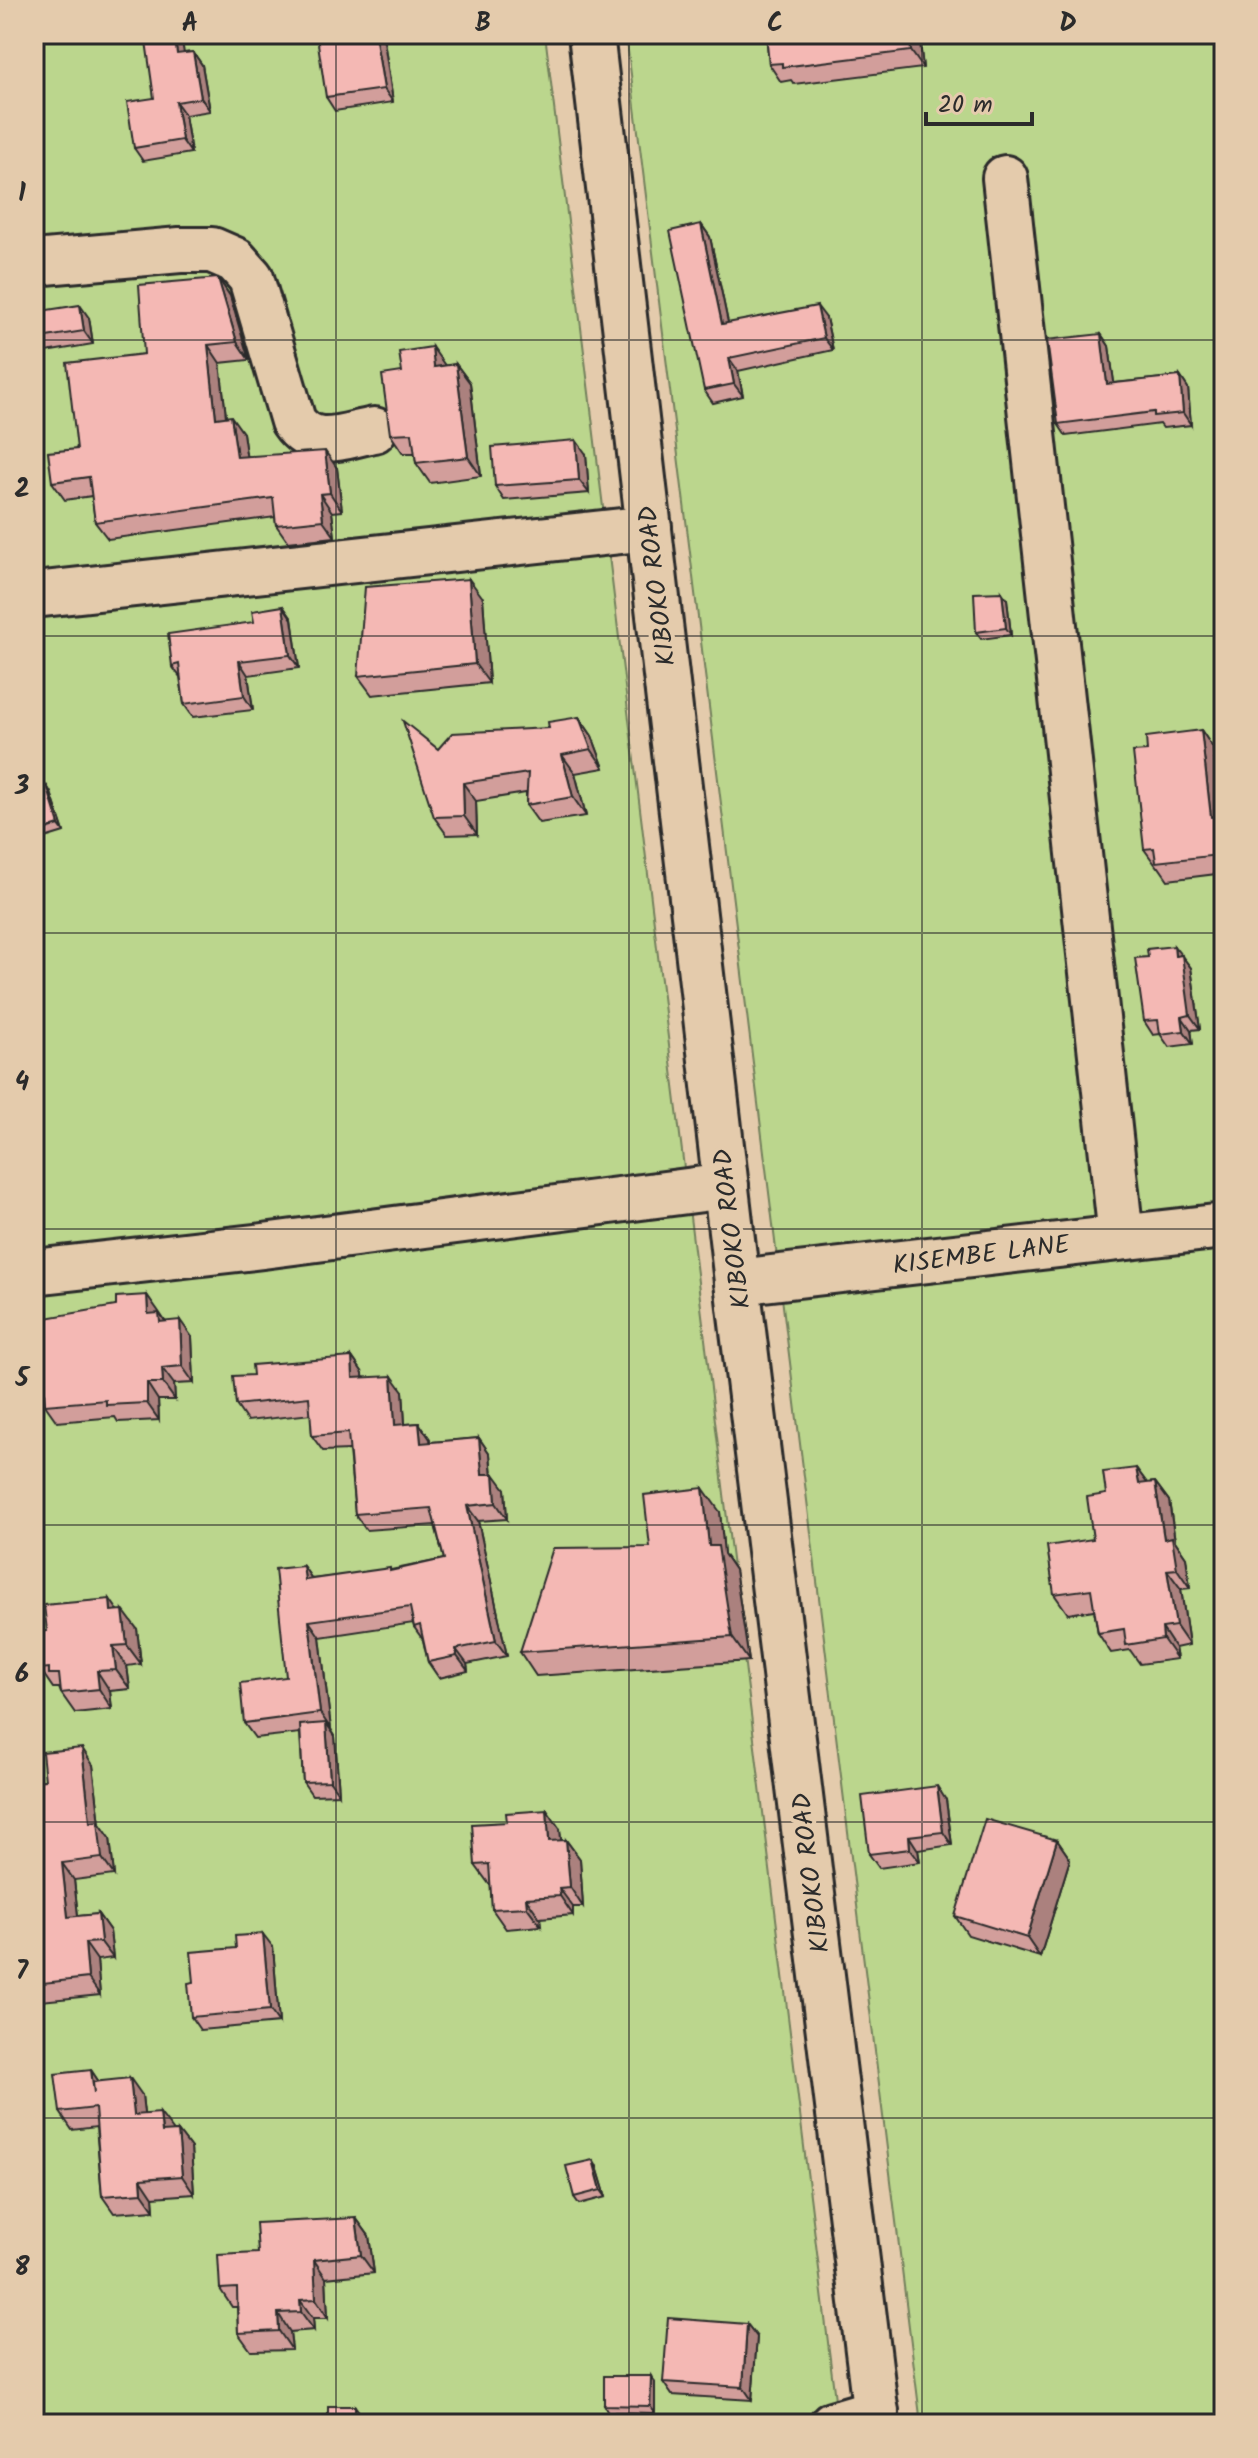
<svg xmlns="http://www.w3.org/2000/svg" width="1258" height="2458" font-family="Kalam,sans-serif">
	<style>
		.green { fill: #bbd68d; stroke: #73805c; stroke-width: 2 }
		.lines { fill: none; stroke-linecap: round; stroke-linejoin: round }
		.minor-casing { stroke: #2b2b2b; stroke-width: 50 }
		.minor { stroke: #e4cbac; stroke-width: 44 }
		.wall { fill: #d29e9b; stroke: #2b2b2b; stroke-width: 2 }
		.shaded-wall { fill: #ab817e; stroke: #2b2b2b; stroke-width: 2 }
		.building { fill: #f4b8b4; stroke: #2b2b2b; stroke-width: 2 }
		.grid { fill: none; stroke: #2b2b2b; stroke-width: 2; stroke-opacity: 0.55 }
		.labels { text-anchor: middle; stroke-width: 8; stroke-linejoin: round; paint-order: stroke }
		.street-label { font-size: 26px; fill: #2b2b2b; stroke: #e4cbac }
		.neatline { fill: none; stroke: #2b2b2b; stroke-width: 3 }
		.grid-label { font-size: 26px; text-anchor: middle; font-weight: bold; fill: #2b2b2b }
	</style>
	<rect width="100%" height="100%" fill="#e4cbac"/>
	<filter id="ink" filterUnits="userSpaceOnUse"><feTurbulence type="fractalNoise" baseFrequency=".0125" numOctaves="2"/><feDisplacementMap in="SourceGraphic" scale="16" xChannelSelector="R" yChannelSelector="G"/><feConvolveMatrix kernelMatrix="1 2 1 2 8 2 1 2 1" color-interpolation-filters="sRGB"/></filter>
	<g filter="url(#ink)">
		<g class="green">
			<polygon points="34,34 545,34 838,2424 34,2424"/>
			<polygon points="626,34 1224,34 1224,2424 921,2424"/>
		</g>
		<g class="lines">
			<g class="minor-casing">
				<g id="minor">
					<polyline points="591,34 737,1282 877,2424"/>
					<polyline points="1005,178 1121,1237"/>
					<path d="M34,263L180,250H212L235,260L251,278L293,421C313,451 342,436 374,430"/>
					<polyline points="34,595 649,528"/>
					<polyline points="34,1272 263,1246 726,1186"/>
					<polyline points="737,1282 1224,1226"/>
					<polyline points="832,2424 876,2411"/>
				</g>
			</g>
			<use href="#minor" class="minor"/>
		</g>
		<g class="wall">
			<polygon points="109,34 128,34 111,37"/>
			<polygon points="336,34 378,34 384,41 393,102 335,111 326,97"/>
			<polygon points="766,34 919,34 923,68 794,84 791,80 781,82 769,64"/>
			<polygon points="193,52 202,65 210,111 185,115 191,153 143,161 134,148 184,53"/>
			<polygon points="701,224 710,237 728,323 826,318 833,350 738,371 743,396 713,403 704,390"/>
			<polygon points="218,278 230,296 249,360 220,363 226,416 243,433 246,456 337,468 342,511 332,512 335,537 288,542 276,525 275,517 108,539 95,522 92,496 65,500 52,482 144,354"/>
			<polygon points="34,312 89,318 93,344 34,354"/>
			<polygon points="1101,334 1109,346 1114,383 1180,376 1188,388 1191,425 1163,428 1160,424 1066,436 1058,424"/>
			<polygon points="456,364 470,383 481,476 430,483 416,463 415,453 403,453 390,434 402,372"/>
			<polygon points="586,454 589,493 504,500 495,486"/>
			<polygon points="483,598 489,683 372,695 358,676"/>
			<polygon points="1007,599 1011,635 981,639 976,632"/>
			<polygon points="283,606 292,619 299,668 248,675 253,710 193,717 184,704 180,677 172,666"/>
			<polygon points="579,717 592,736 604,768 575,773 586,816 539,823 526,805 526,793 476,801 477,834 447,835 434,817 438,749 549,728"/>
			<polygon points="1201,730 1213,748 1221,817 1224,816 1224,873 1168,880 1159,867 1157,867 1144,849 1147,751"/>
			<polygon points="47,786 51,793 64,832 38,840 34,834"/>
			<polygon points="1181,955 1191,968 1200,1029 1191,1030 1193,1044 1169,1047 1160,1034 1153,1035 1144,1021"/>
			<polygon points="147,1295 164,1321 192,1337 194,1383 174,1384 175,1400 158,1400 159,1420 118,1422 115,1417 57,1422 45,1405 41,1352 37,1347 116,1306"/>
			<polygon points="352,1357 363,1373 363,1377 403,1391 405,1424 419,1423 430,1439 430,1442 479,1438 490,1454 492,1474 505,1489 507,1519 478,1521 507,1656 467,1664 468,1671 439,1678 428,1662 423,1640 414,1627 413,1623 320,1637 331,1729 335,1736 339,1794 312,1795 303,1782 300,1733 255,1738 244,1723 286,1677 303,1566 312,1579 391,1570 444,1559 435,1525 366,1530 355,1514 349,1450 323,1451 312,1436 311,1414 247,1421 236,1405 253,1375"/>
			<polygon points="1136,1468 1147,1483 1155,1482 1169,1501 1175,1541 1186,1557 1190,1588 1181,1589 1189,1645 1175,1648 1177,1659 1140,1664 1130,1650 1111,1653 1098,1633 1094,1610 1068,1614 1054,1594 1093,1539 1106,1494"/>
			<polygon points="720,1512 724,1554 735,1570 749,1661 536,1676 520,1652 650,1547"/>
			<polygon points="118,1610 137,1629 141,1664 127,1666 130,1689 110,1691 112,1709 75,1713 61,1693 59,1688 53,1688 40,1669 47,1631"/>
			<polygon points="93,1765 100,1824 110,1838 114,1875 74,1880 78,1916 98,1914 110,1931 113,1958 97,1960 100,1995 41,2001 34,1990 34,1781 45,1780"/>
			<polygon points="946,1800 952,1845 918,1850 920,1862 879,1868 869,1854"/>
			<polygon points="560,1829 561,1840 566,1840 580,1859 583,1907 573,1907 573,1915 540,1918 541,1926 506,1929 492,1909 491,1884 489,1884 475,1865"/>
			<polygon points="1057,1840 1070,1859 1040,1957 968,1935 955,1916"/>
			<polygon points="273,1947 279,2023 200,2030 191,2017 194,1982"/>
			<polygon points="91,2070 99,2082 142,2095 144,2114 173,2131 178,2131 191,2148 194,2194 153,2197 154,2210 114,2213 102,2196 96,2127 72,2130 60,2112"/>
			<polygon points="597,2167 606,2197 579,2204 574,2197"/>
			<polygon points="356,2218 369,2236 374,2273 326,2278 328,2318 313,2318 314,2330 290,2332 292,2350 251,2351 238,2333 237,2307 232,2307 220,2289 258,2253"/>
			<polygon points="747,2324 757,2337 752,2400 672,2395 663,2382"/>
			<polygon points="655,2383 655,2413 608,2412 604,2405"/>
		</g>
		<g class="shaded-wall">
			<polygon points="174,34 181,34 186,67 177,54"/>
			<polygon points="375,34 378,34 384,41 393,102 384,89"/>
			<polygon points="909,34 919,34 923,68 911,51"/>
			<polygon points="193,52 202,65 210,111 201,98"/>
			<polygon points="176,102 185,115 191,153 182,140"/>
			<polygon points="701,224 710,237 731,337 722,324"/>
			<polygon points="218,278 230,296 249,360 237,342"/>
			<polygon points="80,305 89,318 93,344 84,331"/>
			<polygon points="817,306 826,318 833,350 824,338"/>
			<polygon points="1101,334 1109,346 1116,396 1107,384"/>
			<polygon points="208,345 220,363 228,435 216,418"/>
			<polygon points="432,347 446,367 434,367"/>
			<polygon points="729,358 738,371 743,396 734,384"/>
			<polygon points="456,364 470,383 481,476 468,457"/>
			<polygon points="1180,376 1188,388 1191,425 1183,413"/>
			<polygon points="231,416 243,433 249,474 237,457"/>
			<polygon points="576,440 586,454 589,493 579,480"/>
			<polygon points="325,451 337,468 342,511 330,493"/>
			<polygon points="320,494 332,512 335,537 323,520"/>
			<polygon points="469,579 483,598 489,683 475,664"/>
			<polygon points="1002,592 1007,599 1011,635 1006,628"/>
			<polygon points="283,606 292,619 299,668 290,655"/>
			<polygon points="239,661 248,675 253,710 244,696"/>
			<polygon points="579,717 592,736 604,768 591,749"/>
			<polygon points="1201,730 1213,748 1224,835 1211,817"/>
			<polygon points="562,755 575,773 586,816 573,797"/>
			<polygon points="463,783 476,801 477,834 464,816"/>
			<polygon points="47,786 51,793 64,832 59,825"/>
			<polygon points="1174,946 1191,968 1200,1029 1190,1015 1175,956"/>
			<polygon points="1182,1017 1191,1030 1193,1044 1184,1031"/>
			<polygon points="147,1295 159,1312 171,1330 148,1314"/>
			<polygon points="180,1320 192,1337 194,1383 182,1366"/>
			<polygon points="352,1357 363,1373 364,1394 353,1378"/>
			<polygon points="162,1368 174,1384 175,1400 163,1383"/>
			<polygon points="392,1376 403,1391 406,1440 395,1425"/>
			<polygon points="147,1383 158,1400 159,1420 147,1403"/>
			<polygon points="419,1423 430,1439 432,1458 421,1443"/>
			<polygon points="479,1438 490,1454 493,1490 482,1474"/>
			<polygon points="1136,1468 1150,1487 1139,1484"/>
			<polygon points="494,1474 505,1489 507,1519 496,1503"/>
			<polygon points="1155,1482 1169,1501 1175,1541 1186,1557 1190,1588 1177,1569 1164,1539"/>
			<polygon points="703,1488 720,1512 724,1554 735,1570 749,1661 732,1637 709,1546"/>
			<polygon points="467,1506 478,1521 507,1656 496,1641"/>
			<polygon points="303,1566 314,1582 305,1580"/>
			<polygon points="1167,1570 1181,1589 1189,1645 1176,1626"/>
			<polygon points="110,1599 123,1618 111,1611"/>
			<polygon points="123,1610 137,1629 141,1664 127,1645"/>
			<polygon points="309,1621 320,1637 331,1729 320,1713"/>
			<polygon points="1162,1628 1175,1648 1177,1659 1163,1639"/>
			<polygon points="113,1646 127,1666 130,1689 116,1670"/>
			<polygon points="456,1649 467,1664 468,1671 457,1656"/>
			<polygon points="97,1671 110,1691 112,1709 99,1689"/>
			<polygon points="326,1723 335,1736 339,1794 330,1781"/>
			<polygon points="82,1748 93,1765 100,1824 110,1838 114,1875 102,1858 90,1822"/>
			<polygon points="937,1786 946,1800 952,1845 943,1832"/>
			<polygon points="547,1810 560,1829 563,1860 549,1841"/>
			<polygon points="909,1836 918,1850 920,1862 910,1849"/>
			<polygon points="566,1840 580,1859 583,1907 570,1887"/>
			<polygon points="1057,1840 1070,1859 1040,1957 1027,1938"/>
			<polygon points="62,1863 74,1880 80,1934 68,1917"/>
			<polygon points="559,1888 573,1907 573,1915 560,1896"/>
			<polygon points="526,1898 540,1918 541,1926 527,1907"/>
			<polygon points="98,1914 110,1931 113,1958 101,1942"/>
			<polygon points="263,1934 273,1947 279,2023 270,2010"/>
			<polygon points="85,1943 97,1960 100,1995 88,1978"/>
			<polygon points="91,2070 103,2088 94,2093"/>
			<polygon points="130,2078 142,2095 146,2132 134,2115"/>
			<polygon points="160,2113 173,2130 174,2150 162,2132"/>
			<polygon points="178,2131 191,2148 194,2194 182,2176"/>
			<polygon points="593,2160 597,2167 606,2197 601,2190"/>
			<polygon points="141,2179 153,2197 154,2210 142,2193"/>
			<polygon points="356,2218 369,2236 374,2273 361,2255"/>
			<polygon points="314,2260 326,2278 328,2318 316,2299"/>
			<polygon points="300,2300 313,2318 314,2330 301,2312"/>
			<polygon points="278,2313 290,2332 292,2350 279,2331"/>
			<polygon points="747,2324 757,2337 752,2400 743,2387"/>
			<polygon points="651,2376 655,2383 655,2413 650,2406"/>
			<polygon points="355,2406 360,2413 360,2424 355,2424"/>
		</g>
		<g class="building">
			<polygon points="145,34 174,34 177,54 193,52 201,98 176,102 182,140 134,148 127,102 154,98"/>
			<polygon points="336,34 375,34 384,89 326,97 317,37"/>
			<polygon points="766,34 909,34 911,51 782,67 782,63 769,64"/>
			<polygon points="1221,100 1224,100 1224,145 1223,145"/>
			<polygon points="701,224 722,324 817,306 824,338 729,358 734,384 704,390 670,231"/>
			<polygon points="218,278 237,342 208,345 216,418 231,416 237,457 325,451 330,493 320,494 323,520 276,525 273,498 95,522 89,477 52,482 48,452 77,449 67,363 144,354 139,285"/>
			<polygon points="80,305 84,331 34,339 34,312"/>
			<polygon points="1101,334 1107,384 1180,376 1183,413 1154,416 1154,412 1058,424 1047,340"/>
			<polygon points="432,347 434,367 456,364 468,457 416,463 412,433 390,434 382,375 402,372 399,352"/>
			<polygon points="576,440 579,480 495,486 492,447"/>
			<polygon points="469,579 475,664 358,676 365,587"/>
			<polygon points="1002,592 1006,628 976,632 974,593"/>
			<polygon points="283,606 290,655 239,661 244,696 184,704 179,664 172,666 168,634 254,622 252,611"/>
			<polygon points="579,717 591,749 562,755 573,797 526,805 528,773 463,783 464,816 434,817 403,721 438,749 452,733 549,728 548,722"/>
			<polygon points="1201,730 1211,817 1224,816 1224,857 1218,857 1218,855 1156,862 1154,848 1144,849 1133,752 1147,751 1146,737"/>
			<polygon points="47,786 59,825 34,833 34,790"/>
			<polygon points="1174,946 1175,956 1182,955 1190,1015 1182,1017 1184,1031 1160,1034 1158,1020 1144,1021 1135,958 1148,957 1147,949"/>
			<polygon points="147,1295 148,1314 159,1313 160,1322 180,1320 182,1366 162,1368 163,1383 147,1383 147,1403 106,1405 106,1400 45,1405 41,1346 37,1347 34,1320 116,1306 116,1297"/>
			<polygon points="352,1357 353,1378 392,1376 395,1425 419,1423 421,1443 479,1438 482,1474 494,1474 496,1503 467,1506 496,1641 456,1649 457,1656 428,1662 420,1625 414,1627 410,1607 309,1621 320,1713 244,1723 240,1683 286,1677 275,1569 303,1566 305,1580 390,1568 390,1571 444,1559 431,1508 355,1514 348,1433 312,1436 309,1397 236,1405 233,1376 253,1375 252,1365"/>
			<polygon points="1136,1468 1139,1484 1155,1482 1164,1539 1172,1537 1177,1569 1167,1570 1176,1626 1162,1628 1163,1639 1126,1645 1124,1629 1098,1633 1091,1589 1054,1594 1047,1546 1093,1539 1087,1497 1106,1494 1103,1472"/>
			<polygon points="703,1488 709,1546 718,1546 732,1637 520,1652 553,1548 650,1547 644,1495"/>
			<polygon points="110,1599 111,1611 123,1610 127,1645 113,1646 116,1670 97,1671 99,1689 61,1693 59,1674 49,1674 49,1668 40,1669 36,1632 47,1631 44,1605"/>
			<polygon points="326,1723 330,1781 303,1782 300,1725"/>
			<polygon points="82,1748 90,1822 98,1821 102,1858 62,1863 68,1917 98,1914 101,1942 85,1943 88,1978 34,1984 34,1781 45,1780 42,1752"/>
			<polygon points="937,1786 943,1832 909,1836 910,1849 869,1854 862,1796"/>
			<polygon points="547,1810 549,1841 566,1840 570,1887 559,1888 560,1896 526,1898 527,1907 492,1909 489,1864 475,1865 472,1824 507,1822 506,1813"/>
			<polygon points="985,1819 1057,1840 1027,1938 955,1916"/>
			<polygon points="263,1934 270,2010 191,2017 188,1983 194,1982 191,1952 236,1948 235,1936"/>
			<polygon points="91,2070 94,2093 93,2082 130,2078 134,2115 160,2113 162,2132 178,2131 182,2176 141,2179 142,2193 102,2196 95,2108 60,2112 55,2074"/>
			<polygon points="593,2160 601,2190 574,2197 566,2166"/>
			<polygon points="356,2218 361,2255 314,2260 316,2299 300,2300 301,2312 278,2313 279,2331 238,2333 237,2288 220,2289 218,2255 258,2253 256,2223"/>
			<polygon points="668,2318 747,2324 743,2387 663,2382"/>
			<polygon points="604,2376 651,2376 650,2406 604,2405"/>
			<rect x="328" y="2406" width="27" height="18"/>
		</g>
	</g>
	<path class="grid" d="M336,34V2424M629,34V2424M922,34V2424M34,340H1224M34,636H1224M34,933H1224M34,1229H1224M34,1525H1224M34,1822H1224M34,2118H1224"/>
	<g class="labels">
		<g class="street-label">
			<text transform="translate(656 586) rotate(-97)" y="9">KIBOKO ROAD</text>
			<text transform="translate(731 1229) rotate(-97)" y="9">KIBOKO ROAD</text>
			<text transform="translate(981 1254) rotate(-7)" y="9">KISEMBE LANE</text>
			<text transform="translate(810 1873) rotate(-97)" y="9">KIBOKO ROAD</text>
		</g>
	</g>
	<rect width="1258" height="2458" fill="none" stroke="#e4cbac" stroke-width="88"/>
	<path d="M926 112v12h106v-12" fill="none" stroke="#2b2b2b" stroke-width="4"/>
	<text x="938" y="112" font-size="24" fill="#2b2b2b" stroke="#e4cbac" stroke-width="6" paint-order="stroke">20 m</text>
	<rect x="44" y="44" width="1170" height="2370" class="neatline"/>
	<g class="grid-label">
		<text x="190" y="31">A</text>
		<text x="483" y="31">B</text>
		<text x="775" y="31">C</text>
		<text x="1068" y="31">D</text>
		<text x="22" y="201">1</text>
		<text x="22" y="497">2</text>
		<text x="22" y="794">3</text>
		<text x="22" y="1090">4</text>
		<text x="22" y="1386">5</text>
		<text x="22" y="1682">6</text>
		<text x="22" y="1979">7</text>
		<text x="22" y="2275">8</text>
	</g>
</svg>
